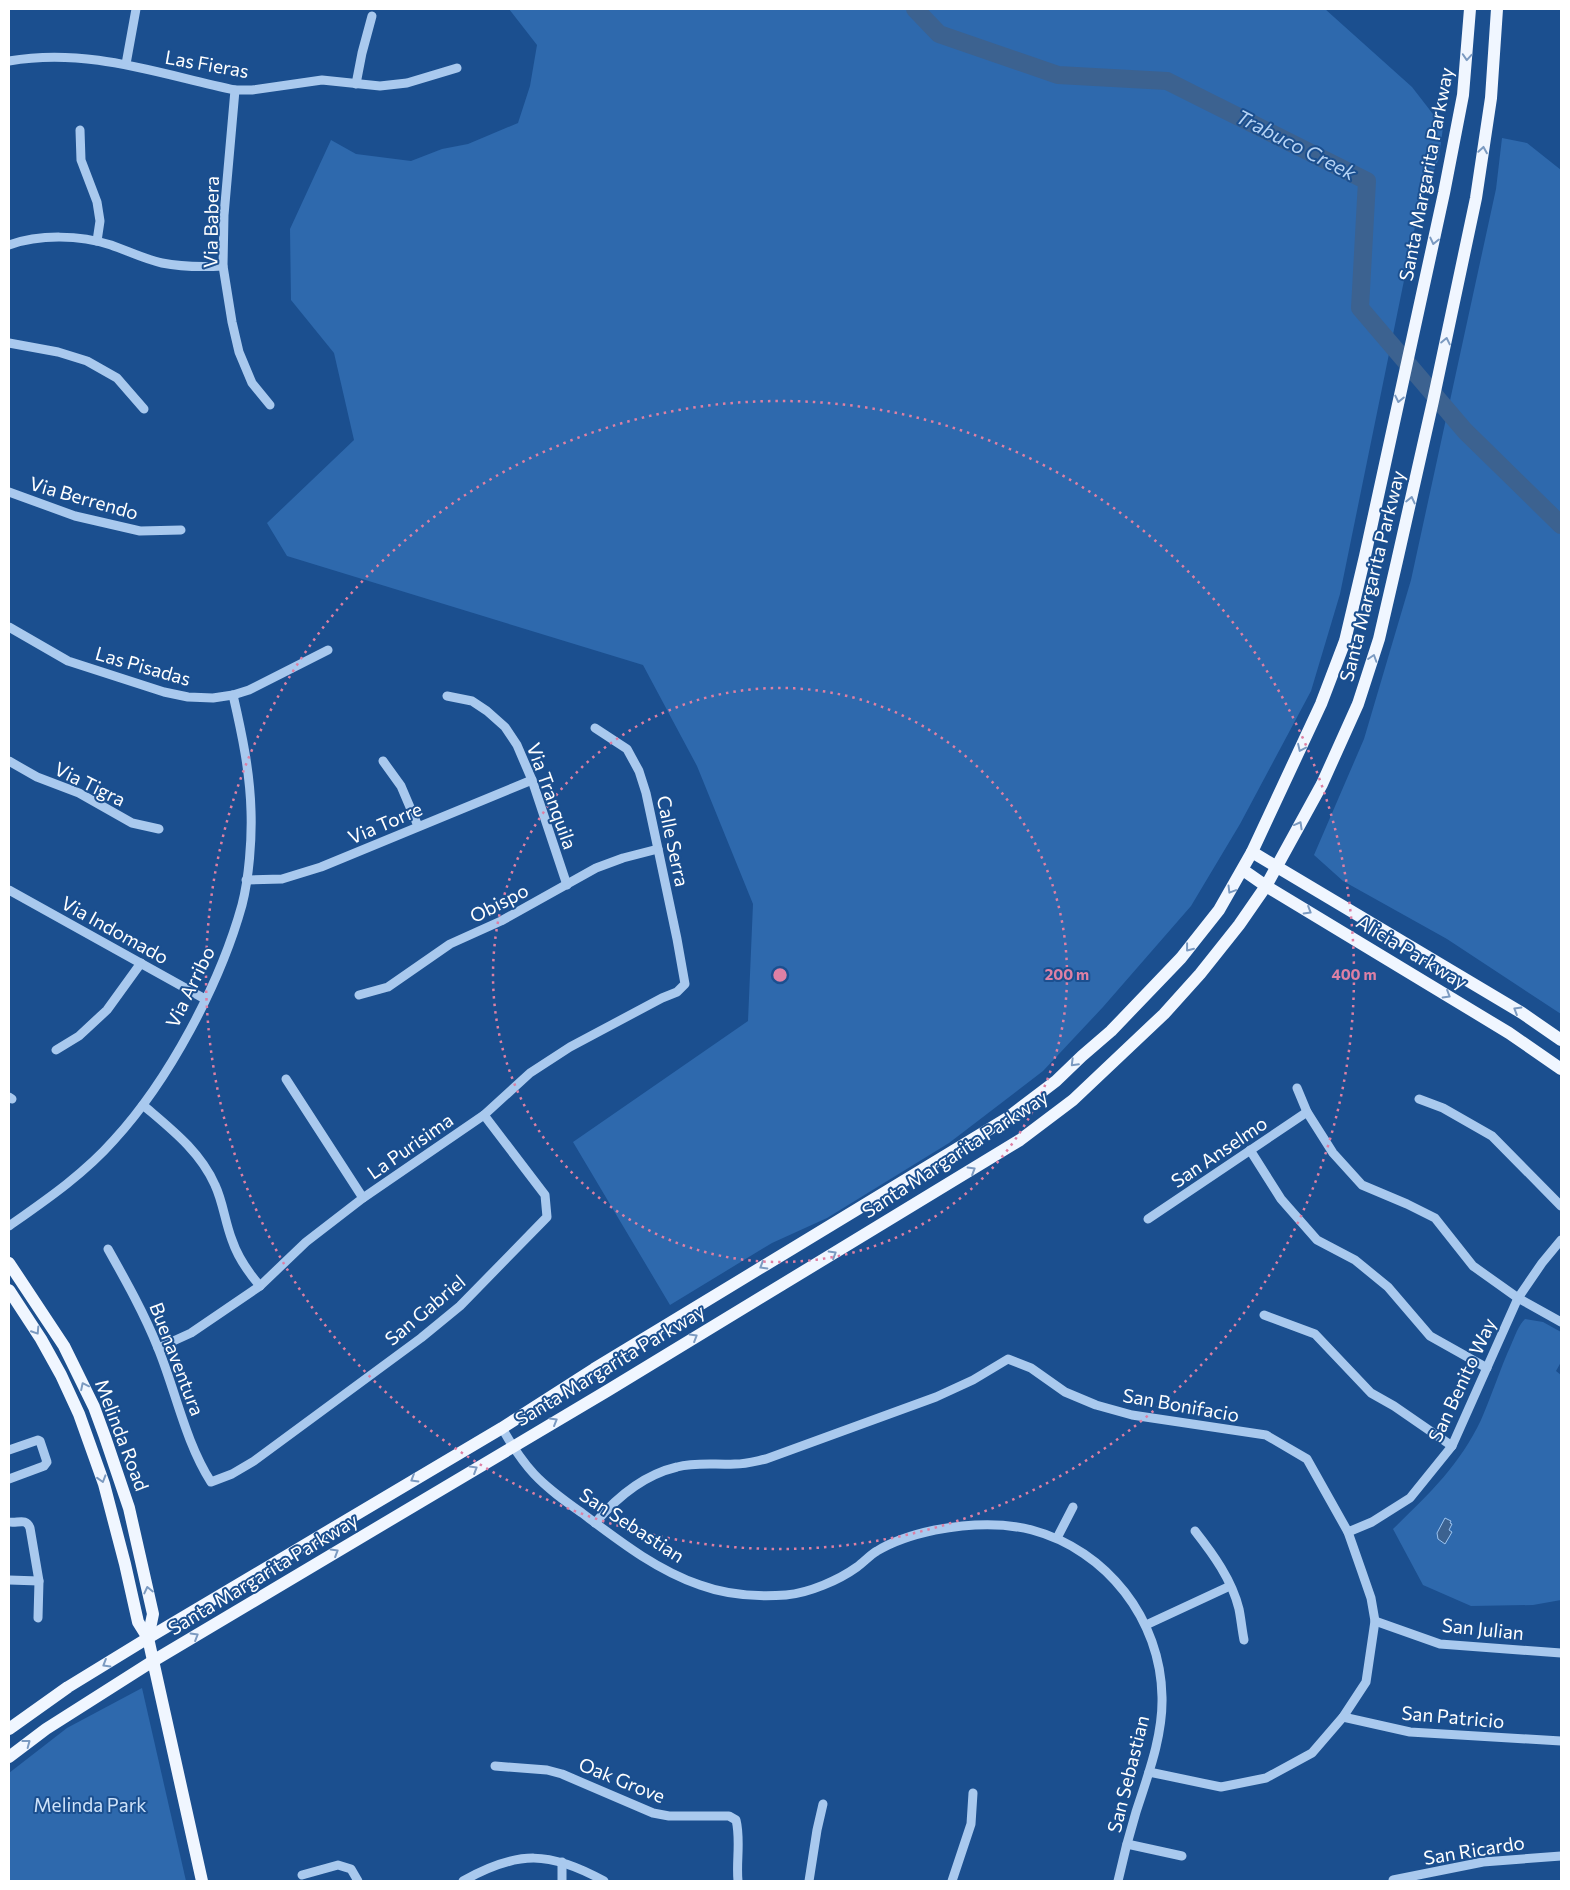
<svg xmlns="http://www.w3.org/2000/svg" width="1570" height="1890" font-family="Commissioner,sans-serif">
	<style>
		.green { fill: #2e69ad }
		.water { fill: #3c6290; stroke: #9cc4f0 }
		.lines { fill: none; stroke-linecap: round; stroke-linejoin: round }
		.river { stroke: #3c6290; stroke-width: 18 }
		.minor { stroke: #a9c9ee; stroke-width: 9 }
		.major { stroke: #f0f6ff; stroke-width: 12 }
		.oneway { stroke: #7b9ac1 }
		.ring { fill: none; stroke: #dd80a5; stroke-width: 2.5; stroke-dasharray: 2.5 5 }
		.labels { text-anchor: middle; stroke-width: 4; stroke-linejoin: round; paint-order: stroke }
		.street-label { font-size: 19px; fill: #fff; stroke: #1b4f8f }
		.park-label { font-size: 19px; fill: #cfe3fa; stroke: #1b4f8f }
		.water-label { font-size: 20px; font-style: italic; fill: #b5d3f5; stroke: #1b4f8f }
		.centre { fill: #dd80a5; stroke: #1b4f8f; stroke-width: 2.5 }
		.ring-label { font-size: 15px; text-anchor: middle; font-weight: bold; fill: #dd80a5; stroke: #1b4f8f; stroke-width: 4; stroke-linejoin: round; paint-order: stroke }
	</style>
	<rect width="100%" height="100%" fill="#1b4f8f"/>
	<g class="green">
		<polygon points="509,9 1325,9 1412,87 1443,127 1439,158 1419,207 1340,594 1311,691 1240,824 1191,906 1103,1007 1043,1071 949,1143 827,1218 772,1243 670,1305 573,1142 748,1021 753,904 697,766 643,665 287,556 267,523 354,440 334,353 291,300 290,229 331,140 356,154 411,161 442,149 468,144 518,123 530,86 537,45"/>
		<polygon points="1502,138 1527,143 1561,170 1561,1014 1447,939 1343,881 1314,855 1364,739 1411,580 1496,189"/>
		<path d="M1525,1319L1543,1322L1561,1332V1362L1556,1371L1561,1375V1600L1533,1605L1471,1606L1423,1585L1393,1529C1429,1494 1459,1466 1481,1420C1492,1395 1500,1369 1511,1345C1515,1336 1518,1326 1525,1319Z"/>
		<polygon points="142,1688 186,1881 9,1881 9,1773 67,1728"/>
	</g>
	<polygon class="water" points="1445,1518 1451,1521 1450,1523 1452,1524 1449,1530 1452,1532 1445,1544 1438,1539 1437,1533"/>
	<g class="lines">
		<polyline class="river" points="915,9 939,34 1058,75 1167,81 1367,181 1360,308 1465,431 1561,525"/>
		<g class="minor">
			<path d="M9,61C88,47 159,74 235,90H252L322,80L380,86L407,83L457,68"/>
			<polyline points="126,64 136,9"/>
			<polyline points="356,84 362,53 372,16"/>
			<polyline points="235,90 224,215 223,266 232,322 239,352 252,383 270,405"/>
			<polyline points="80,130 81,160 97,202 100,221 97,241"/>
			<path d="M9,245C40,234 80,235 111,245C128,251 144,259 162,263C182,267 203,267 223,266"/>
			<polyline points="9,343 58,352 87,361 117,378 144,409"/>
			<polyline points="9,492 75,516 140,531 181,530"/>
			<polyline points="9,627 68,661 164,692 188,697 213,698 233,695 249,690 328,650"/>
			<polyline points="447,696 472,701 487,711 505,727 517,745 532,780 567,885"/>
			<polyline points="9,761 37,777 79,793 132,823 159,829"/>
			<polyline points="383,761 401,786 418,826"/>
			<polyline points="246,880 282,879 321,867 532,780"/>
			<polyline points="9,890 205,999"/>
			<polyline points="359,995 388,987 450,944 501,921 596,868 623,858 658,849"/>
			<polyline points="56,1050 79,1036 107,1010 141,963"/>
			<polyline points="286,1079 363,1198"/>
			<polyline points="1297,1088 1307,1112 1333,1153 1362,1185 1407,1204 1435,1218 1473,1266 1518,1298 1561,1322"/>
			<polyline points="9,1097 12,1099"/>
			<polyline points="1419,1099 1443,1108 1492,1136 1561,1206"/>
			<path d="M143,1105C171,1129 200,1151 215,1185C223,1202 225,1222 232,1240C238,1258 248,1272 260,1286"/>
			<polyline points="1250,1150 1281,1199 1317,1240 1355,1260 1388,1287 1430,1336 1487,1368"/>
			<polyline points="1148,1219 1307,1112"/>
			<path d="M9,1226C46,1200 84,1174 114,1140C169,1080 220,984 242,905C249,878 252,839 251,811C250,772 242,734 233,695"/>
			<path d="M108,1249C126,1281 144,1313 158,1348C176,1392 185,1441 211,1482L232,1474L254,1461L421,1338L460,1306L547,1217L545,1195L484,1115"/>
			<polyline points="1264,1315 1315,1334 1371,1393 1394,1406 1452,1446"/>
			<polyline points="158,1348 191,1333 260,1286 306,1242 363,1198 484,1115 530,1073 570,1047 662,998 677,992 685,984 677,939 658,849 646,793 639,771 627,749 595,728"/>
			<path d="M502,1428C511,1444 521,1460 534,1474C548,1489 565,1501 582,1513C618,1540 656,1570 700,1585C727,1595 758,1597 786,1595C809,1593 839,1580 857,1567C864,1562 870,1555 877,1551C895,1540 916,1534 935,1530C967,1524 1001,1522 1032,1530C1107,1550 1161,1620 1162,1697C1163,1736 1148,1775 1136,1812C1129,1835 1123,1858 1118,1881"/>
			<polyline points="9,1450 38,1440 40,1441 47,1462 44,1466 9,1479"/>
			<path d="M9,1522C17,1524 26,1517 30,1528L39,1581L38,1618"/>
			<path d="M595,1523C617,1497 643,1475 677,1467C696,1462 716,1465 735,1464C746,1464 756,1461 766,1459L936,1397L973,1380L1008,1359L1031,1368L1065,1392L1096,1405L1132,1415L1266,1435L1307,1459L1348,1532L1362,1572L1371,1598L1375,1621L1366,1682L1343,1717L1312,1753L1266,1778L1221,1787L1149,1772"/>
			<path d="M1195,1531C1213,1554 1232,1580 1239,1609C1241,1619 1242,1630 1244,1640"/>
			<polyline points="1348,1532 1372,1522 1410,1498 1452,1446 1518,1298 1542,1263 1561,1240"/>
			<polyline points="1057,1538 1073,1507"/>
			<polyline points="9,1580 39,1581"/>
			<polyline points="1375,1621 1440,1644 1561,1653"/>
			<polyline points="1146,1625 1230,1586"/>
			<polyline points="1343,1717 1410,1732 1561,1741"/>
			<path d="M495,1766L547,1770L562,1774L653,1813L669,1816H729L736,1820C741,1840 736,1861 738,1881"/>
			<polyline points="1127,1844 1182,1856"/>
			<polyline points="562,1862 562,1881"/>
			<polyline points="302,1875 338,1865 351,1869 358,1881"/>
			<polyline points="1393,1880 1483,1862 1561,1856"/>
			<path d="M463,1881C518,1850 550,1851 604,1881"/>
			<polyline points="809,1881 817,1830 823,1804"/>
			<polyline points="952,1881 971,1824 973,1793"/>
		</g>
		<g class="major">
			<polyline points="1252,852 1522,1013 1561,1040"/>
			<polyline points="1243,870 1266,886 1509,1033 1561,1069"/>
			<polyline points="9,1263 64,1346 94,1407 105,1437 129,1508 153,1614 148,1638"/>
			<polyline points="9,1290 41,1339 61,1375 79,1414 104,1484 125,1564 138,1622 148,1638 202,1881"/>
			<polyline points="9,1729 68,1687 148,1638 502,1428 594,1369 1006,1119 1056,1081 1082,1056 1111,1031 1181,958 1219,910 1252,852 1321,704 1345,641 1365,556 1444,193 1463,95 1470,9"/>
			<polyline points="9,1757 46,1729 153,1661 607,1391 1020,1140 1073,1100 1164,1014 1200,974 1239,925 1266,886 1322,784 1358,704 1379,639 1397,561 1433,401 1476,198 1491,98 1497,9"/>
		</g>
	</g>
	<defs><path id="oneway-chevron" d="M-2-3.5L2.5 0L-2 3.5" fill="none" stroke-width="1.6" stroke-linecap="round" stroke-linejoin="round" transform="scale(1.25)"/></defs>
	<g class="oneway">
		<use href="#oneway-chevron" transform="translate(1467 57) rotate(94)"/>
		<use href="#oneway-chevron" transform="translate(1483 150) rotate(-81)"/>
		<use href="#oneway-chevron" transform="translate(1434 241) rotate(103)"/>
		<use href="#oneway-chevron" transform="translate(1446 341) rotate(-78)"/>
		<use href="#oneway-chevron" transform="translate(1399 399) rotate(102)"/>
		<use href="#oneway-chevron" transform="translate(1411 500) rotate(-77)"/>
		<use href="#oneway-chevron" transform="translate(1373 658) rotate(-72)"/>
		<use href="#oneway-chevron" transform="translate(1301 748) rotate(115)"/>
		<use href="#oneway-chevron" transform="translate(1299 825) rotate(-61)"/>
		<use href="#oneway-chevron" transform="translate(1231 890) rotate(121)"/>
		<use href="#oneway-chevron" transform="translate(1308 911) rotate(31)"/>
		<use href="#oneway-chevron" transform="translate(1189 948) rotate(128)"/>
		<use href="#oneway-chevron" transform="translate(1447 995) rotate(31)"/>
		<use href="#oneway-chevron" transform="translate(1517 1010) rotate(-149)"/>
		<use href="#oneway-chevron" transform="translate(1074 1063) rotate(135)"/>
		<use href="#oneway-chevron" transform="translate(972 1170) rotate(-31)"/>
		<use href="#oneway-chevron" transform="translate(833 1254) rotate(-31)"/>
		<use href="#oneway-chevron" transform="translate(763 1266) rotate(149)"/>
		<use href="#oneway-chevron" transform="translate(36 1331) rotate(57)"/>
		<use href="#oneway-chevron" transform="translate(694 1337) rotate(-31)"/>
		<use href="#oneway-chevron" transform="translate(84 1386) rotate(-116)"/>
		<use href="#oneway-chevron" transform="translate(554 1421) rotate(-30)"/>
		<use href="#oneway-chevron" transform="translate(474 1469) rotate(-31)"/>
		<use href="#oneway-chevron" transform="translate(102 1479) rotate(73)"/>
		<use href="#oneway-chevron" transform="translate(414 1479) rotate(149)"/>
		<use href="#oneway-chevron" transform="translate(335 1552) rotate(-31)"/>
		<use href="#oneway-chevron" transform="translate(148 1590) rotate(-103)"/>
		<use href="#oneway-chevron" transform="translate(195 1636) rotate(-31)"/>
		<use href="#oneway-chevron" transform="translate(106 1664) rotate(149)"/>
		<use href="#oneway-chevron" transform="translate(27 1743) rotate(-37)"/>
	</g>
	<g class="ring">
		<circle cx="780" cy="975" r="287"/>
		<circle cx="780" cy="975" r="574"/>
	</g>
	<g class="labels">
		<g class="street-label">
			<text transform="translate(207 64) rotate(10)" y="7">Las Fieras</text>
			<text transform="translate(1426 174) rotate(-79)" y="7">Santa Margarita Parkway</text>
			<text transform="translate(211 222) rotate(-89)" y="7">Via Babera</text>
			<text transform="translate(84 498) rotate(16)" y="7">Via Berrendo</text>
			<text transform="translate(1372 576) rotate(-76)" y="7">Santa Margarita Parkway</text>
			<text transform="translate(143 666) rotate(16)" y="7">Las Pisadas</text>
			<text transform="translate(90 784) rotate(26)" y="7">Via Tigra</text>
			<text transform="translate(552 796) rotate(70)" y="7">Via Tranquila</text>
			<text transform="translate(385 823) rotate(-23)" y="7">Via Torre</text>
			<text transform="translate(673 841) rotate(78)" y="7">Calle Serra</text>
			<text transform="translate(499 903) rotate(-27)" y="7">Obispo</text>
			<text transform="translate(115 930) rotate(29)" y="7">Via Indomado</text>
			<text transform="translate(1412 952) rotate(31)" y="7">Alicia Parkway</text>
			<text transform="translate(190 987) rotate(-64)" y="7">Via Arribo</text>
			<text transform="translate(410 1146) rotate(-35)" y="7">La Purisima</text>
			<text transform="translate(1219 1152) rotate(-34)" y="7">San Anselmo</text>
			<text transform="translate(955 1154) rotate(-33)" y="7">Santa Margarita Parkway</text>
			<text transform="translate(425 1310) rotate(-40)" y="7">San Gabriel</text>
			<text transform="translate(177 1359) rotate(69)" y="7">Buenaventura</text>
			<text transform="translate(610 1365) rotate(-31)" y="7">Santa Margarita Parkway</text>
			<text transform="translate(1462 1380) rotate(-65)" y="7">San Benito Way</text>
			<text transform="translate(1181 1405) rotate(10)" y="7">San Bonifacio</text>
			<text transform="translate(122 1435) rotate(69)" y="7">Melinda Road</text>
			<text transform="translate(632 1525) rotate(33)" y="7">San Sebastian</text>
			<text transform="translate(263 1574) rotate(-31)" y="7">Santa Margarita Parkway</text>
			<text transform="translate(1483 1629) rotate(6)" y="7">San Julian</text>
			<text transform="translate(1453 1717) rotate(5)" y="7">San Patricio</text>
			<text transform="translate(1128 1774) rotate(-76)" y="7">San Sebastian</text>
			<text transform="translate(622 1780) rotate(22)" y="7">Oak Grove</text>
			<text transform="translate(1474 1850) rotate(-9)" y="7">San Ricardo</text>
		</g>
		<g class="park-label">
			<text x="90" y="1812">Melinda Park</text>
		</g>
		<g class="water-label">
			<text transform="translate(1296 145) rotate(27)" y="7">Trabuco Creek</text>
		</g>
	</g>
	<circle cx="780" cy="975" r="8" class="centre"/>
	<g class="ring-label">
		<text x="1067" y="980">200 m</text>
		<text x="1354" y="980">400 m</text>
	</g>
	<rect width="1570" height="1890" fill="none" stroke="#ffffff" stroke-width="20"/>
</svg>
